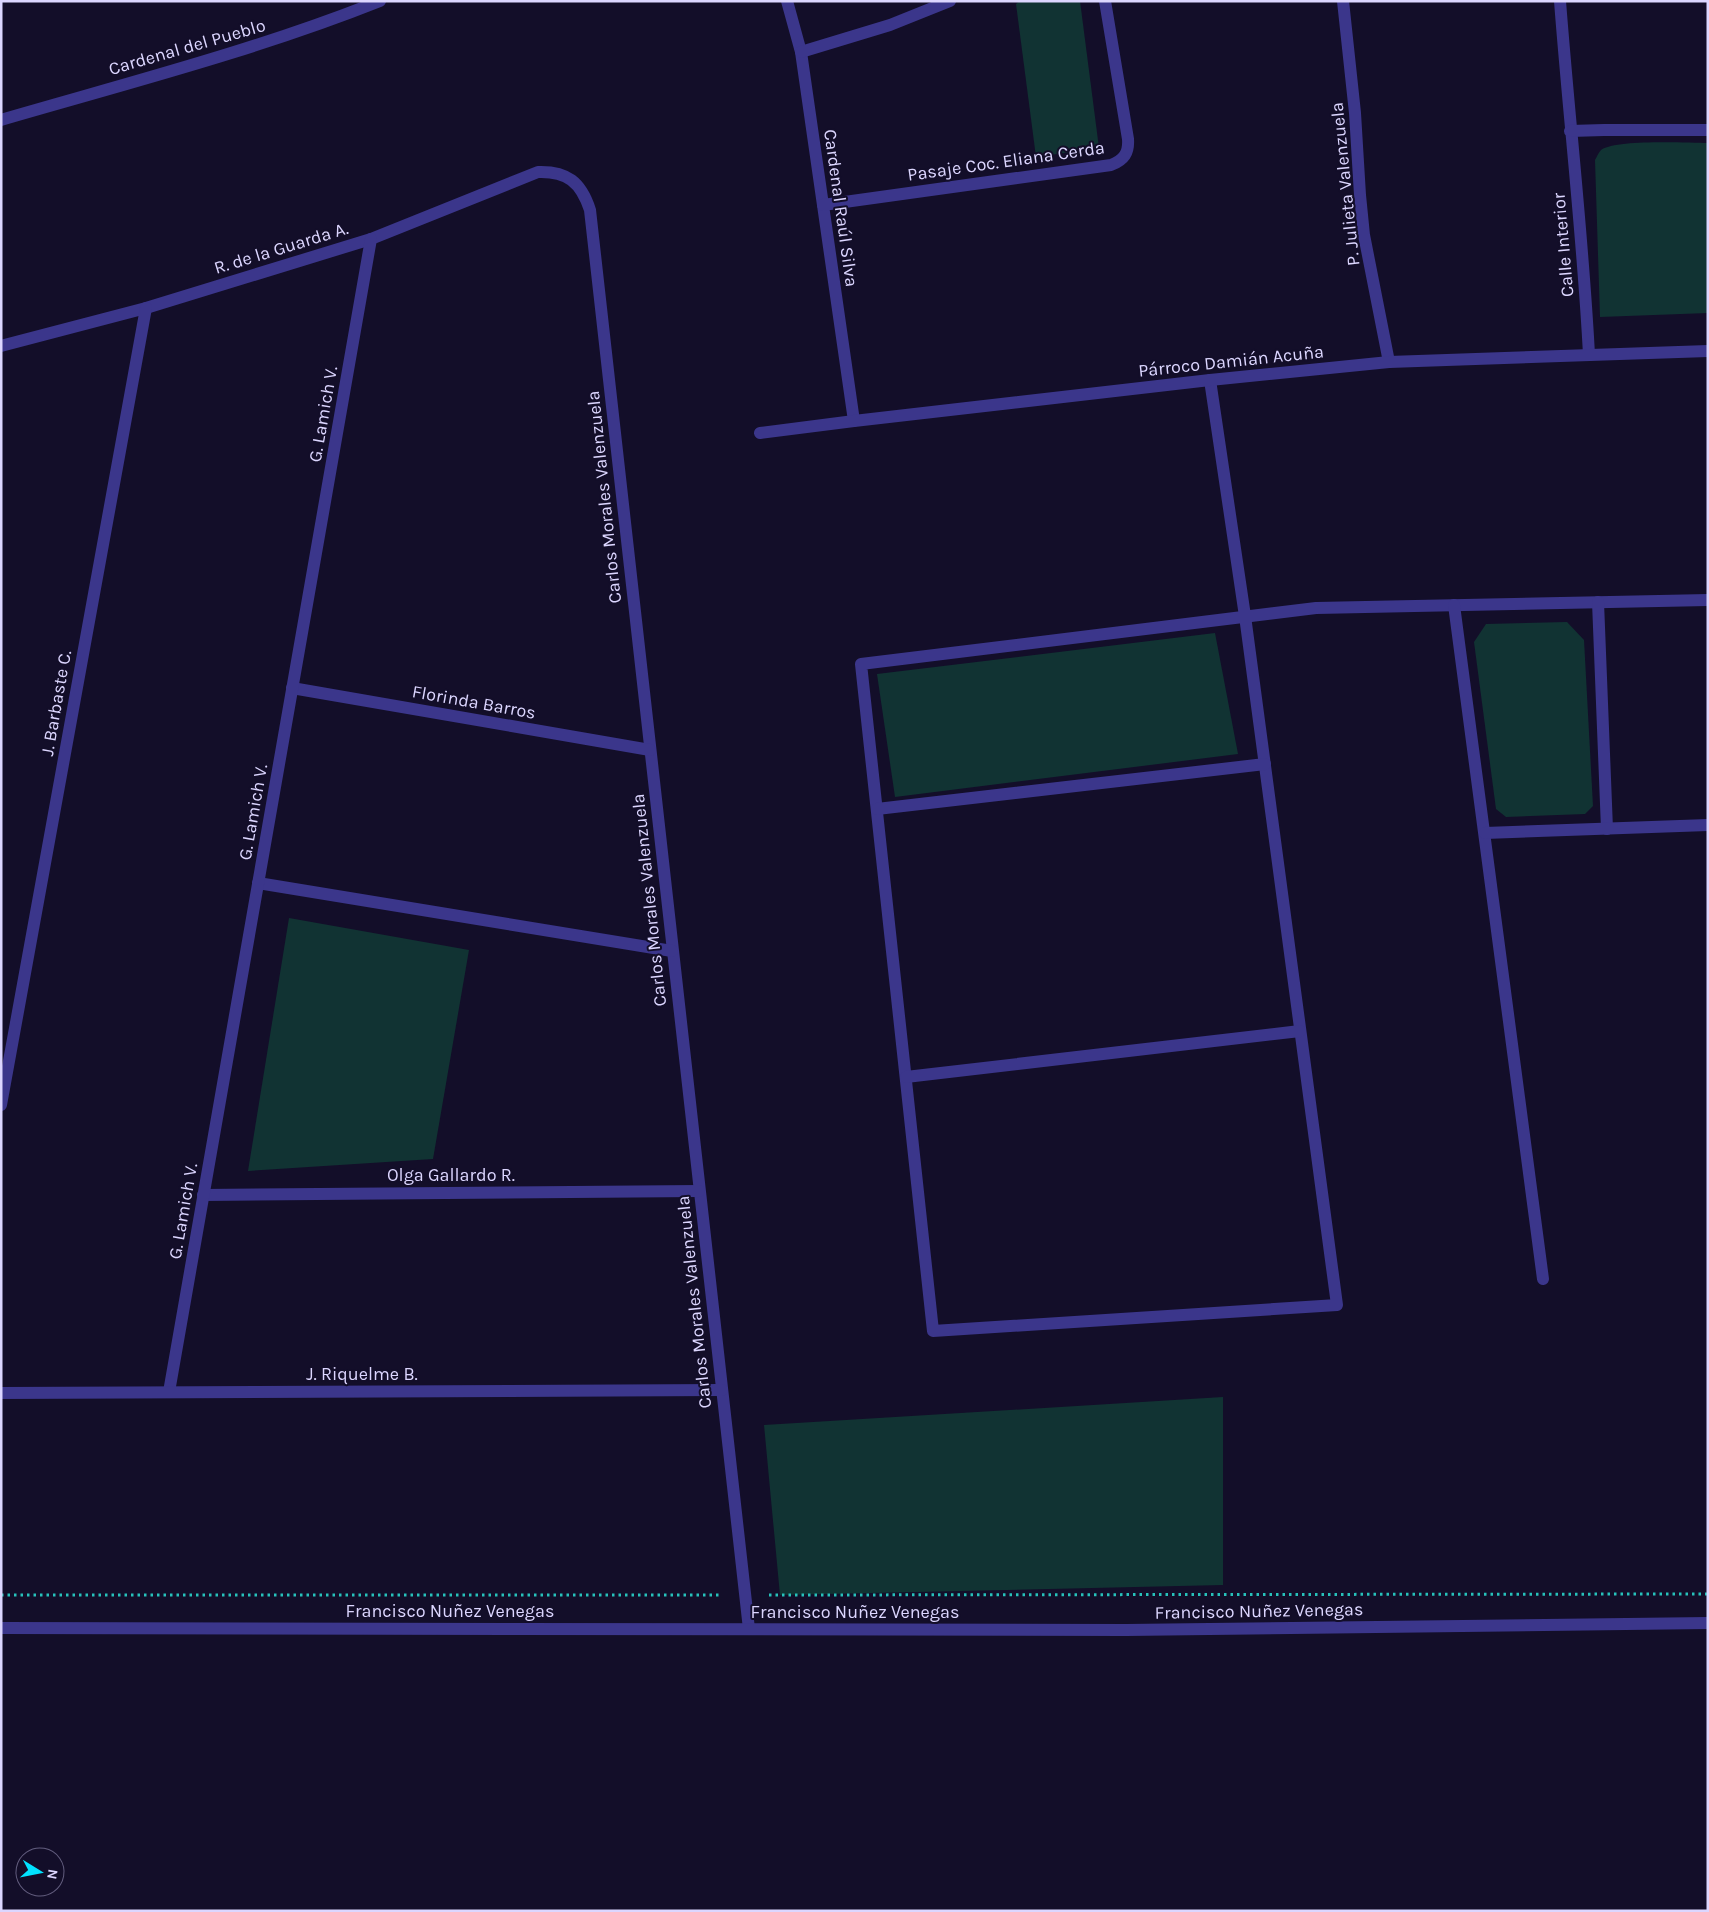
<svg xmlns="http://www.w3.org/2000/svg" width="1709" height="1912" font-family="Karla,sans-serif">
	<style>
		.green { fill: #133 }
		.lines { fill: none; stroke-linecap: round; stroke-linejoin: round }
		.path { stroke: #27c2bb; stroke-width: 3; stroke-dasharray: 2.5 4; stroke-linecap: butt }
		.street { stroke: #3b368b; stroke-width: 12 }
		.labels { text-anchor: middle; stroke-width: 4; stroke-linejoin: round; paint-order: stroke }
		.street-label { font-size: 18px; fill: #dcd6ff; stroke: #130e29 }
	</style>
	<rect width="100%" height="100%" fill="#130e29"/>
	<g class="green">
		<polygon points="1020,1 1080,1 1099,148 1036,157 1016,4"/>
		<path d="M1708,143V313L1600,317L1595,160C1597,157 1598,153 1601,150C1617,139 1686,143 1708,143Z"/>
		<polygon points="1567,622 1584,640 1593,806 1585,814 1506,817 1496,809 1474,642 1486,624"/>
		<polygon points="1215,633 1238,754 895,797 877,674"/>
		<polygon points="289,918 469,950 433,1159 248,1171"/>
		<polygon points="1223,1397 1223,1585 780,1595 764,1425"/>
	</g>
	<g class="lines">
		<g class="path">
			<polyline points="1,1595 721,1595"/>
			<polyline points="769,1595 1708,1594"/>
		</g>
		<g class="street">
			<polyline points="787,1 801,52 854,421"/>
			<polyline points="1343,1 1355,113 1360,195 1364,235 1389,362"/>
			<path d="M1560,1C1569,119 1583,237 1589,355"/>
			<polyline points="801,52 890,25 950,1"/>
			<path d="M1,120C128,83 257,50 380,1"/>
			<polyline points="1570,131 1604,130 1708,130"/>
			<path d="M823,205L1111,165C1124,160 1129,153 1128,139L1105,1"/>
			<path d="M1,346L146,308L371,239L538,172C567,171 581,182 590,210L749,1629"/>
			<polyline points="1210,380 1245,616 1337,1305 933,1331 861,664 1316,608 1708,600"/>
			<polyline points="760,433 854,421 1210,380 1389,362 1708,351"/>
			<polyline points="1598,602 1607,829"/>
			<polyline points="1454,605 1543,1279"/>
			<polyline points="292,688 650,750"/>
			<polyline points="877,809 1265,764"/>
			<polyline points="1485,833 1708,825"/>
			<polyline points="258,883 672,951"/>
			<polyline points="906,1077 1300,1031"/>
			<polyline points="1,1105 146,308"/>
			<polyline points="203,1195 699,1191"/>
			<polyline points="169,1392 371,239"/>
			<polyline points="1,1393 722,1390"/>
			<polyline points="1,1628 1126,1630 1708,1623"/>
		</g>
	</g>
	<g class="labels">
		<g class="street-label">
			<text transform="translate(187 47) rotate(-16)" y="6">Cardenal del Pueblo</text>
			<text transform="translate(1006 161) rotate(-8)" y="6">Pasaje Coc. Eliana Cerda</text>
			<text transform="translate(1345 184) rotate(-96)" y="6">P. Julieta Valenzuela</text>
			<text transform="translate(841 208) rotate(82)" y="6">Cardenal Raúl Silva</text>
			<text transform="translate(1563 245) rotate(-95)" y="6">Calle Interior</text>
			<text transform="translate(281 248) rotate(-17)" y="6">R. de la Guarda A.</text>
			<text transform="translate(1231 361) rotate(-6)" y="6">Párroco Damián Acuña</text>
			<text transform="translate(323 414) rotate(-80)" y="6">G. Lamich V.</text>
			<text transform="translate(604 497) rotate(-96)" y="6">Carlos Morales Valenzuela</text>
			<text transform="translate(474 702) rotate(10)" y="6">Florinda Barros</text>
			<text transform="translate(56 703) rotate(-80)" y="6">J. Barbaste C.</text>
			<text transform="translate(253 812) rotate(-80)" y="6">G. Lamich V.</text>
			<text transform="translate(649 900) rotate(-96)" y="6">Carlos Morales Valenzuela</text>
			<text x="451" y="1181">Olga Gallardo R.</text>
			<text transform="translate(183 1211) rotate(-80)" y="6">G. Lamich V.</text>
			<text transform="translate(694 1302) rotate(-96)" y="6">Carlos Morales Valenzuela</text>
			<text x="362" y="1380">J. Riquelme B.</text>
			<text x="450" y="1617">Francisco Nuñez Venegas</text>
			<text transform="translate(1259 1611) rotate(-1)" y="6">Francisco Nuñez Venegas</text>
			<text x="855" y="1618">Francisco Nuñez Venegas</text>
		</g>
	</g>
	<rect width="1709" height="1912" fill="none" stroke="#dcd6ff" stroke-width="5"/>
	<g transform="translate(40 1872) rotate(100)"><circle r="24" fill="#130e29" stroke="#635e7f"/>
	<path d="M0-4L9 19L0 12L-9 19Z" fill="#02e2ff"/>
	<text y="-8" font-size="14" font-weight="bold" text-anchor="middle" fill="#dcd6ff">N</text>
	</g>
</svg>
